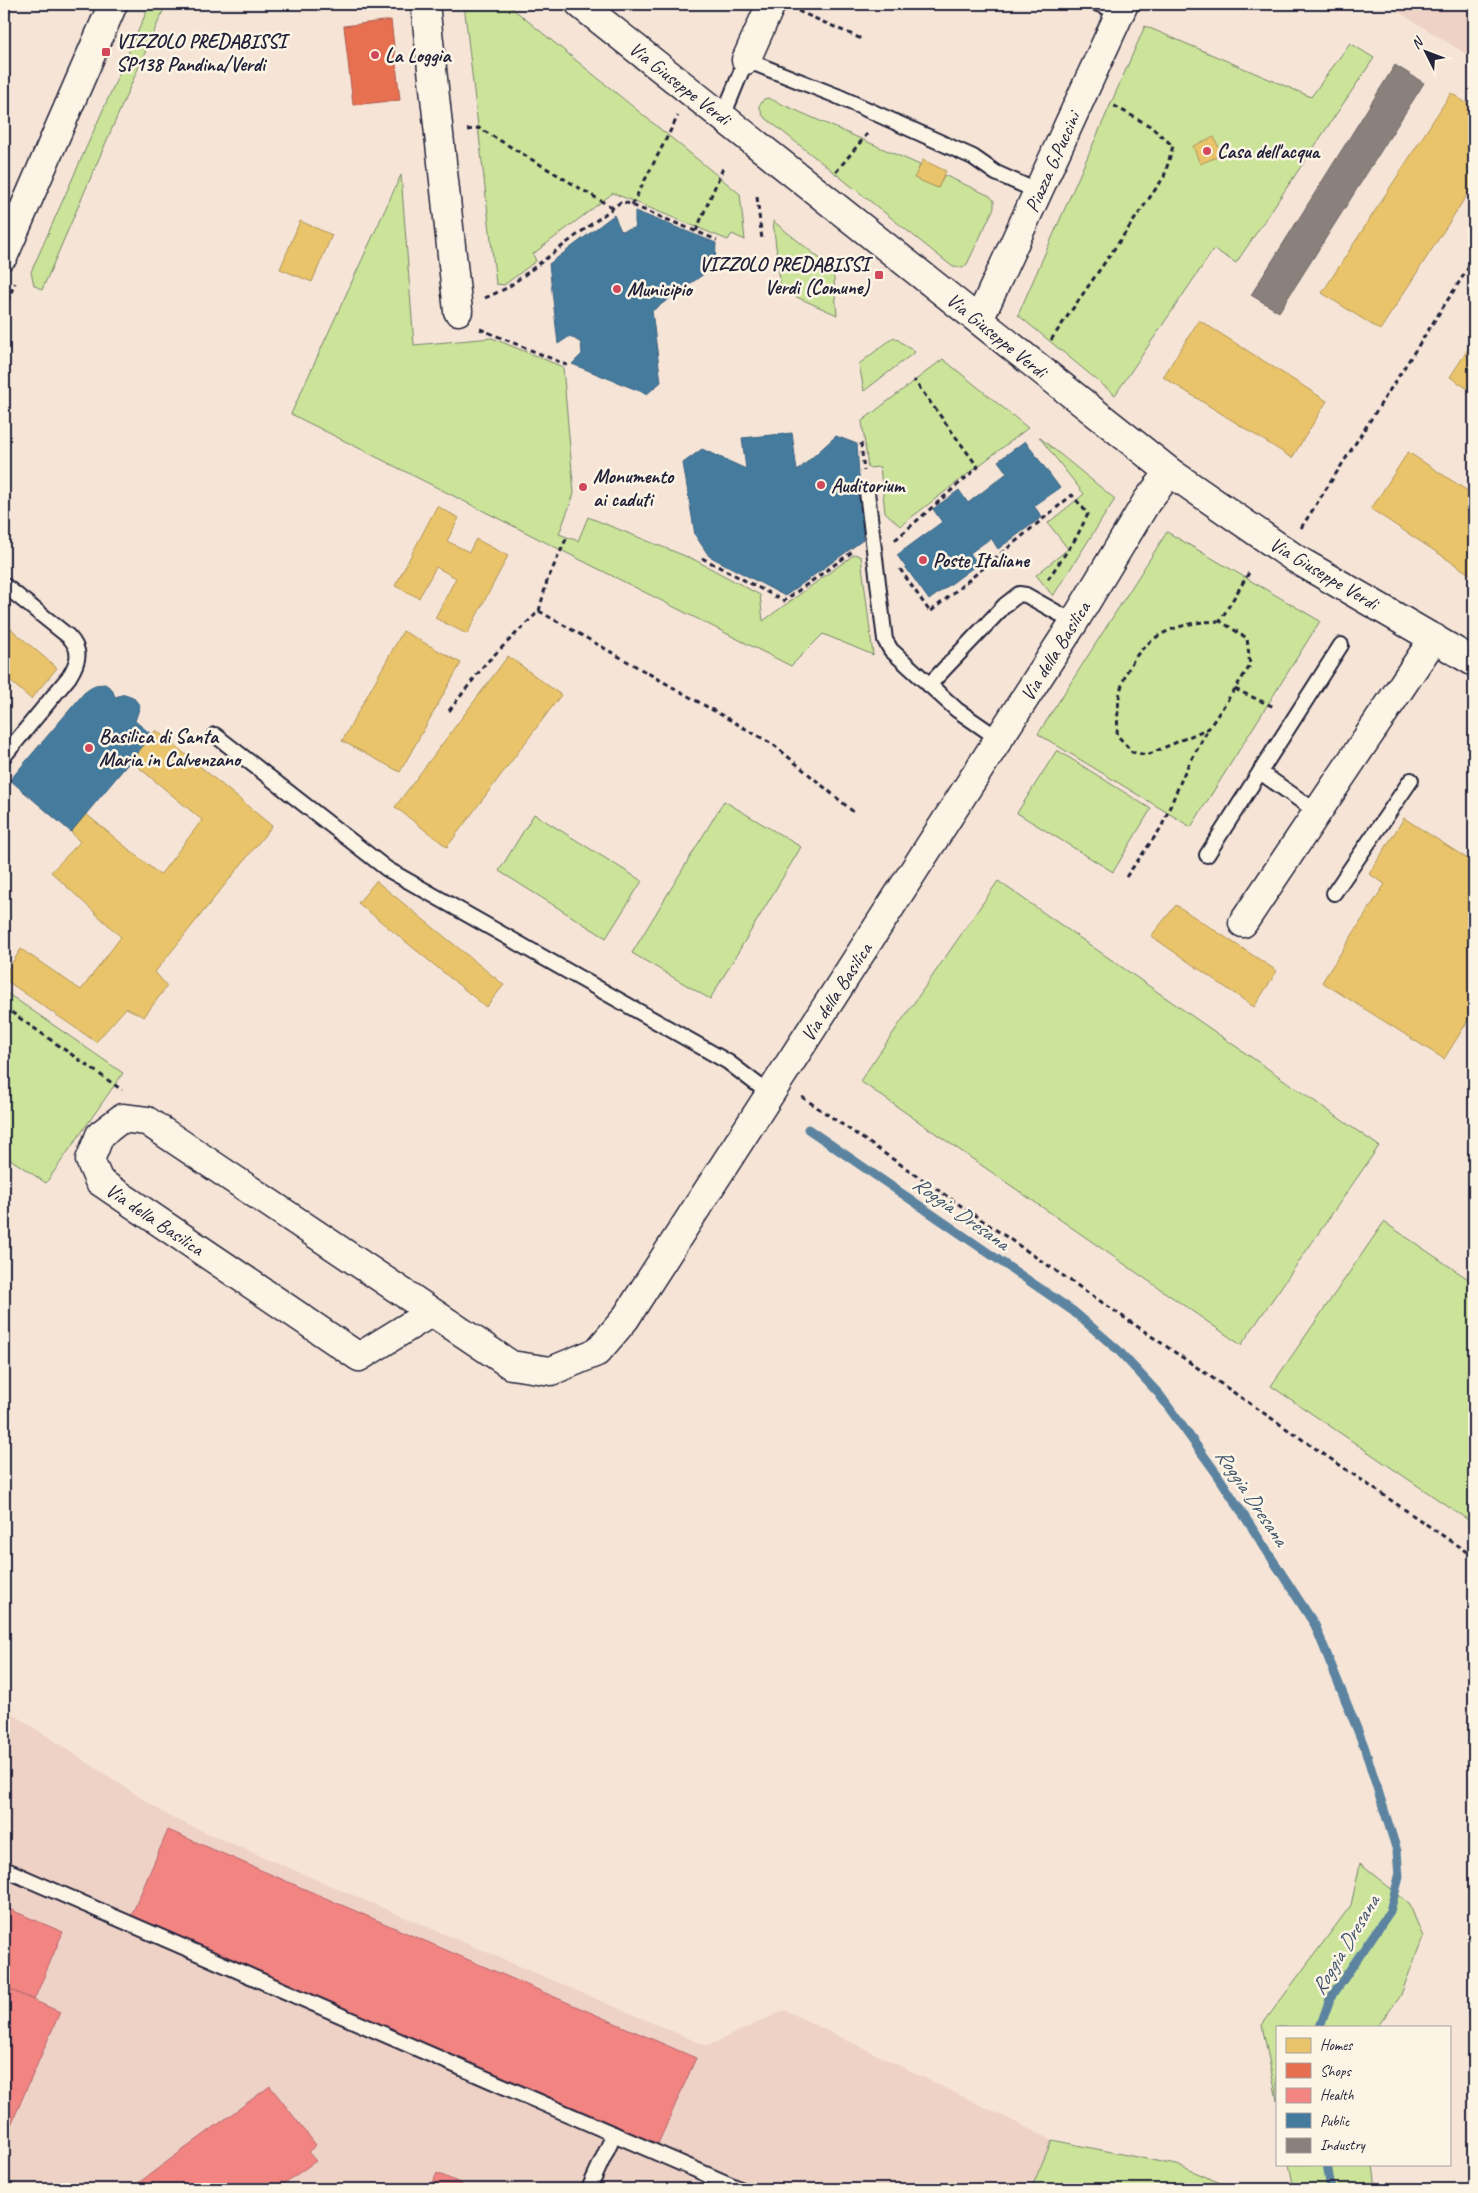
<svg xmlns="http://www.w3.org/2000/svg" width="1478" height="2193" font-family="Caveat,sans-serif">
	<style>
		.built { fill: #efd2c6 }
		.green { fill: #cbe499; stroke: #76836a }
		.homes { fill: #e9c46a; stroke: #ad935c }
		.shops { fill: #e76f51; stroke: #ac584a }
		.health { fill: #f28482; stroke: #b4676d }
		.public { fill: #457b9d; stroke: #3a6080 }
		.industry { fill: #8a817c; stroke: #6b6468 }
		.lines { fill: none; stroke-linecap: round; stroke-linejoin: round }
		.stream { stroke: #5c84a0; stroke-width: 9 }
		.service-casing { stroke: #22223b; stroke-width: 18 }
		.minor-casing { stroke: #22223b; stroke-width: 31 }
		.tertiary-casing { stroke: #22223b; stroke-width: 31 }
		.path { stroke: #22223b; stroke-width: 3; stroke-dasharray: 5 4; stroke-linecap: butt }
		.service { stroke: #fcf5e5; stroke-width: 14 }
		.minor { stroke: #fcf5e5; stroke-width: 28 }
		.tertiary { stroke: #fcf5e5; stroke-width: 28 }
		.poi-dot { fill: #d1495b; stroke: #fcf5e5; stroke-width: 2 }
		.labels { text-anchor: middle; stroke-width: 5; stroke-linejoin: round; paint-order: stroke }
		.poi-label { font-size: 20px; font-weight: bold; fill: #22223b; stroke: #fcf5e5; text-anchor: start }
		.street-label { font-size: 20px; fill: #22223b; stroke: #fcf5e5 }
		.water-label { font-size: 21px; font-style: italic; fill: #3f536d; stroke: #fcf5e5 }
	</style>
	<rect width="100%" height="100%" fill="#f6e5d7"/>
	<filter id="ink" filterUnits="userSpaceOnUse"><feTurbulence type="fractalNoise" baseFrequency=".02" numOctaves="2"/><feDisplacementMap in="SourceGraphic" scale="10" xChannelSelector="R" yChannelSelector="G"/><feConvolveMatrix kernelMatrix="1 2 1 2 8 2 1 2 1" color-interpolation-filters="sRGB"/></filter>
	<g filter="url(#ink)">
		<g class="built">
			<polygon points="1386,4 1474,4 1474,59"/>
			<polygon points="4,1708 172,1818 707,2046 785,2010 1052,2140 1030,2189 4,2189"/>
		</g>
		<g class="green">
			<polygon points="150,4 166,4 42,290 34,285 31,272"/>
			<polygon points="464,4 507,4 740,194 745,240 732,234 728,240 613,193 533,254 536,261 504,285 496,284"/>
			<polygon points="1145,26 1311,97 1350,43 1374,58 1236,263 1214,249 1115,395 1018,315"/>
			<polygon points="768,98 920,165 915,178 938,188 944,175 990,196 994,201 994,208 967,264 963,268 953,267 763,116 759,106 764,99"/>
			<polygon points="401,175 414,345 492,338 563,367 574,494 559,534 578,541 588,517 695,560 760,595 763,621 855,554 861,557 873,655 823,634 791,666 291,414"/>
			<polygon points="773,221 833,269 837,315 781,290"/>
			<polygon points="894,337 915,352 864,391 859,364"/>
			<polygon points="943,359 1028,428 900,526 885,512 880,467 868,468 862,421"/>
			<polygon points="1039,437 1115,499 1053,596 1036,575 1068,549 1048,523 1084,494"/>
			<polygon points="1167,532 1320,621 1191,827 1038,734"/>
			<polygon points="1057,750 1151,809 1113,872 1017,813"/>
			<polygon points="724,801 801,847 710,999 632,953"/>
			<polygon points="534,814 642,881 606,938 499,871"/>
			<polygon points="998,881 1379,1146 1241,1345 860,1081"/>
			<polygon points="4,991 123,1073 46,1183 4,1155"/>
			<polygon points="1384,1222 1474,1283 1474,1524 1271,1386"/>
			<polygon points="1360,1864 1409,1903 1423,1937 1400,1997 1377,2027 1277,2027 1277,2100 1262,2025 1351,1905"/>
			<polygon points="1052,2140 1181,2166 1234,2189 1031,2189"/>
			<polygon points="1289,2164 1373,2164 1376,2189 1294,2189"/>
		</g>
		<g class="homes">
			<polygon points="1451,93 1474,108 1474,184 1380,330 1322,293"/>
			<polygon points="1214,137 1222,155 1200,164 1193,146"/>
			<polygon points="923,160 946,171 938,188 914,178"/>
			<polygon points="300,221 332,235 312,282 280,269"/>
			<polygon points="1199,320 1327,401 1292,458 1163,377"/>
			<polygon points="1474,340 1474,393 1450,377"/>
			<polygon points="1408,452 1474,495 1474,577 1371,509"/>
			<polygon points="437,506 459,518 447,541 469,552 476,539 508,556 467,634 435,618 456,578 436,567 419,598 395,586"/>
			<polygon points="4,623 57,668 31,699 4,676"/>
			<polygon points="403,631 461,663 400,772 342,741"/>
			<polygon points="508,656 561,695 447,847 395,807"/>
			<polygon points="156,730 272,826 155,972 167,986 144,1017 126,1008 96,1042 4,979 4,975 21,949 81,990 121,937 51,872 80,842 71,832 86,814 160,875 202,820 131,761"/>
			<polygon points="1404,818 1474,863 1474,1011 1444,1059 1322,982 1385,884 1369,874"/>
			<polygon points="376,881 504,985 486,1007 358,903"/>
			<polygon points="1176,905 1277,971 1254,1007 1151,936"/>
		</g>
		<polygon class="shops" points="391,20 400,100 353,105 344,26"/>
		<g class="health">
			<polygon points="168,1830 696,2058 658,2144 131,1916"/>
			<polygon points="4,1907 63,1932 34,2000 4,1987"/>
			<polygon points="4,1987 60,2012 4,2141"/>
			<polygon points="270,2086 316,2145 308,2152 316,2161 276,2189 130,2189"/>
			<polygon points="437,2173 462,2184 460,2189 430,2189"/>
		</g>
		<g class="public">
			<polygon points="635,211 716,243 715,266 652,311 661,382 647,394 572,364 582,354 581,343 570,336 558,344 549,264 614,215 621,231 635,228"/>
			<polygon points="792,433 797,471 836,436 857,444 863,540 785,596 709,556 695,535 683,463 702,449 746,469 742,438"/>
			<polygon points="1025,441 1060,488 1034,506 1042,517 998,549 991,538 970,553 978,564 929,600 897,555 942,522 933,509 959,490 968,503 1007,473 998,461"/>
			<polygon points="105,684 112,689 115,697 125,694 133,697 140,706 135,721 152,735 71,832 10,780 84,693 95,685"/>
		</g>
		<polygon class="industry" points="1395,65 1424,83 1279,312 1251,295"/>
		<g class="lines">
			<g class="stream">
				<polyline points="808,1129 1073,1311 1118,1350 1159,1394 1217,1474 1315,1625 1364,1746 1397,1851 1399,1877 1390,1911 1330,1999 1320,2027"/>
				<polyline points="1327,2164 1331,2189"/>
			</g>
			<g class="service-casing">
				<g id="service">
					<polyline points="1098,4 1121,12"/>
					<polyline points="723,116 746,60 837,96 973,157 996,173 1039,192"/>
					<polyline points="867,492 885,640 891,650 957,710 999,739"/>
					<path d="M4,585L68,636C82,650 79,661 69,677L4,756"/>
					<polyline points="929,685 1005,605 1019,594 1026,595 1074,622"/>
					<polyline points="215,735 387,869 728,1062 762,1088 768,1097"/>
					<polyline points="1260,772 1317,812"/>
					<polyline points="1207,855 1341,645"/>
					<polyline points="1334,893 1411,780"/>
					<polyline points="4,1869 740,2189"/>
					<polyline points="589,2189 614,2134"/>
				</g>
			</g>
			<g class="minor-casing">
				<g id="minor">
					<polyline points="425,4 458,311"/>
					<polyline points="746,60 771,4"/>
					<polyline points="979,320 1124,4"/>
					<polyline points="1243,923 1434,638"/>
					<polyline points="432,1312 359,1357 99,1181 90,1160 100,1135 122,1118 147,1121 511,1365 551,1371 597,1352 625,1319 1074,622 1147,501 1170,472"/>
				</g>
			</g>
			<g class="tertiary-casing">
				<g id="tertiary">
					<polyline points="580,4 1170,472 1296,559 1474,662"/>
					<polyline points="4,255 113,4"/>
				</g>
			</g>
			<g class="path">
				<polyline points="798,11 862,39"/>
				<polyline points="467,130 479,128 613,208"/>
				<polyline points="836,172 867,134"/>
				<polyline points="757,197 762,240"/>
				<polyline points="632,205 678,116"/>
				<polyline points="696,231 723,168"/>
				<polyline points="485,298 507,288 622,201 717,240"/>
				<polyline points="4,309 15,283"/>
				<polyline points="480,329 567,365"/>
				<polyline points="1051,340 1164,177 1173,146 1150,126 1111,104"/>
				<polyline points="861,443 864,471"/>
				<polyline points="1301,528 1474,259"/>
				<polyline points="895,540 978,467 914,380"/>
				<polyline points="702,558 784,601 852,552"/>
				<polyline points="900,569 930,612 1072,495 1088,514 1076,538 1046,582"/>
				<polyline points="539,611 774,745 856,814"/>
				<path d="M1220,621C1174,622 1137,637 1122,685C1117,700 1118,719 1117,735L1132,752L1147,755L1209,728L1250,666L1247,638L1220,621L1250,571"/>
				<polyline points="1235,689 1274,707"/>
				<polyline points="449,711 486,663 539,611 547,581 567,537"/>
				<polyline points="1472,731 1474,726"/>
				<polyline points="1126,877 1161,828 1186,769 1209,728"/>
				<polyline points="4,1007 122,1090"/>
				<polyline points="802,1097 1474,1557"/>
			</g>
			<use href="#service" class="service"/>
			<use href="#minor" class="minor"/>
			<use href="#tertiary" class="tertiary"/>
		</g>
	</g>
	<g class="poi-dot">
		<rect x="101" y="47" width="10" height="10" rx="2.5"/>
		<circle cx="375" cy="55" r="5"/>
		<circle cx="1207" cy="151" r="5"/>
		<rect x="874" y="270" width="10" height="10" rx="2.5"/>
		<circle cx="617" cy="289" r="5"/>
		<circle cx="821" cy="485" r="5"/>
		<circle cx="583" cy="487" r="5"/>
		<circle cx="923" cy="560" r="5"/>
		<circle cx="89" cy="748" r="5"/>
	</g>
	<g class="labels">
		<g class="poi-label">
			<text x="116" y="48">VIZZOLO PREDABISSI<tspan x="116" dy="23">SP138 Pandina/Verdi</tspan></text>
			<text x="385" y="62">La Loggia</text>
			<text x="1217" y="158">Casa dell'acqua</text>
			<text x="869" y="271" text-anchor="end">VIZZOLO PREDABISSI<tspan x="869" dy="23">Verdi (Comune)</tspan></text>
			<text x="627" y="296">Municipio</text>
			<text x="593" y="483">Monumento<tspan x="593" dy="23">ai caduti</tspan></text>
			<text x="831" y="492">Auditorium</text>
			<text x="933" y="567">Poste Italiane</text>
			<text x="99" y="743">Basilica di Santa<tspan x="99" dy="23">Maria in Calvenzano</tspan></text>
		</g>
		<g class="street-label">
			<text transform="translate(680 83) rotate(38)" y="7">Via Giuseppe Verdi</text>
			<text transform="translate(1052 162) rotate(-66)" y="7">Piazza G.Puccini</text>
			<text transform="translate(997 335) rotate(39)" y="7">Via Giuseppe Verdi</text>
			<text transform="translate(1324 573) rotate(31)" y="7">Via Giuseppe Verdi</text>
			<text transform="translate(1055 651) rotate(-58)" y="7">Via della Basilica</text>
			<text transform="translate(836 992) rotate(-57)" y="7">Via della Basilica</text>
			<text transform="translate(155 1219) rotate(34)" y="7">Via della Basilica</text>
		</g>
		<g class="water-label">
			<text transform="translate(961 1213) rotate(35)" y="7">Roggia Dresana</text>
			<text transform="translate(1252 1497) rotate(56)" y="7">Roggia Dresana</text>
			<text transform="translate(1345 1945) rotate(-59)" y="7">Roggia Dresana</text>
		</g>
	</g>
	<rect width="1478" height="2193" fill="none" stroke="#fcf5e5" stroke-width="20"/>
	<rect x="10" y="10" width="1458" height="2173" fill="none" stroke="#22223b" stroke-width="2" filter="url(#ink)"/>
	<rect x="1276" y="2026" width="175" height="140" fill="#fcf5e5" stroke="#a5a1a1"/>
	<rect x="1286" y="2038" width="25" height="15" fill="#e9c46a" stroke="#a5a1a1"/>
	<text x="1320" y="2050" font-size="15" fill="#22223b">Homes</text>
	<rect x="1286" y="2063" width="25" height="15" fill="#e76f51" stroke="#a5a1a1"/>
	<text x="1320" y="2076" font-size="15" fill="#22223b">Shops</text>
	<rect x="1286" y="2088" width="25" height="15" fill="#f28482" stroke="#a5a1a1"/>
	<text x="1320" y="2100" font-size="15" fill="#22223b">Health</text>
	<rect x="1286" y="2113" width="25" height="15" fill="#457b9d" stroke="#a5a1a1"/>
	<text x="1320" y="2126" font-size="15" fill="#22223b">Public</text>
	<rect x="1286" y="2138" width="25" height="15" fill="#8a817c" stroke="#a5a1a1"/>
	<text x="1320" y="2150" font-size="15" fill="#22223b">Industry</text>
	<g transform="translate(1426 52) rotate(312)" stroke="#fcf5e5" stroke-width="4" paint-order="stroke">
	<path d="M0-4L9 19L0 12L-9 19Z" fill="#22223b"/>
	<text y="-8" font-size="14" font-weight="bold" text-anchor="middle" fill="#22223b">N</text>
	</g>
</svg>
